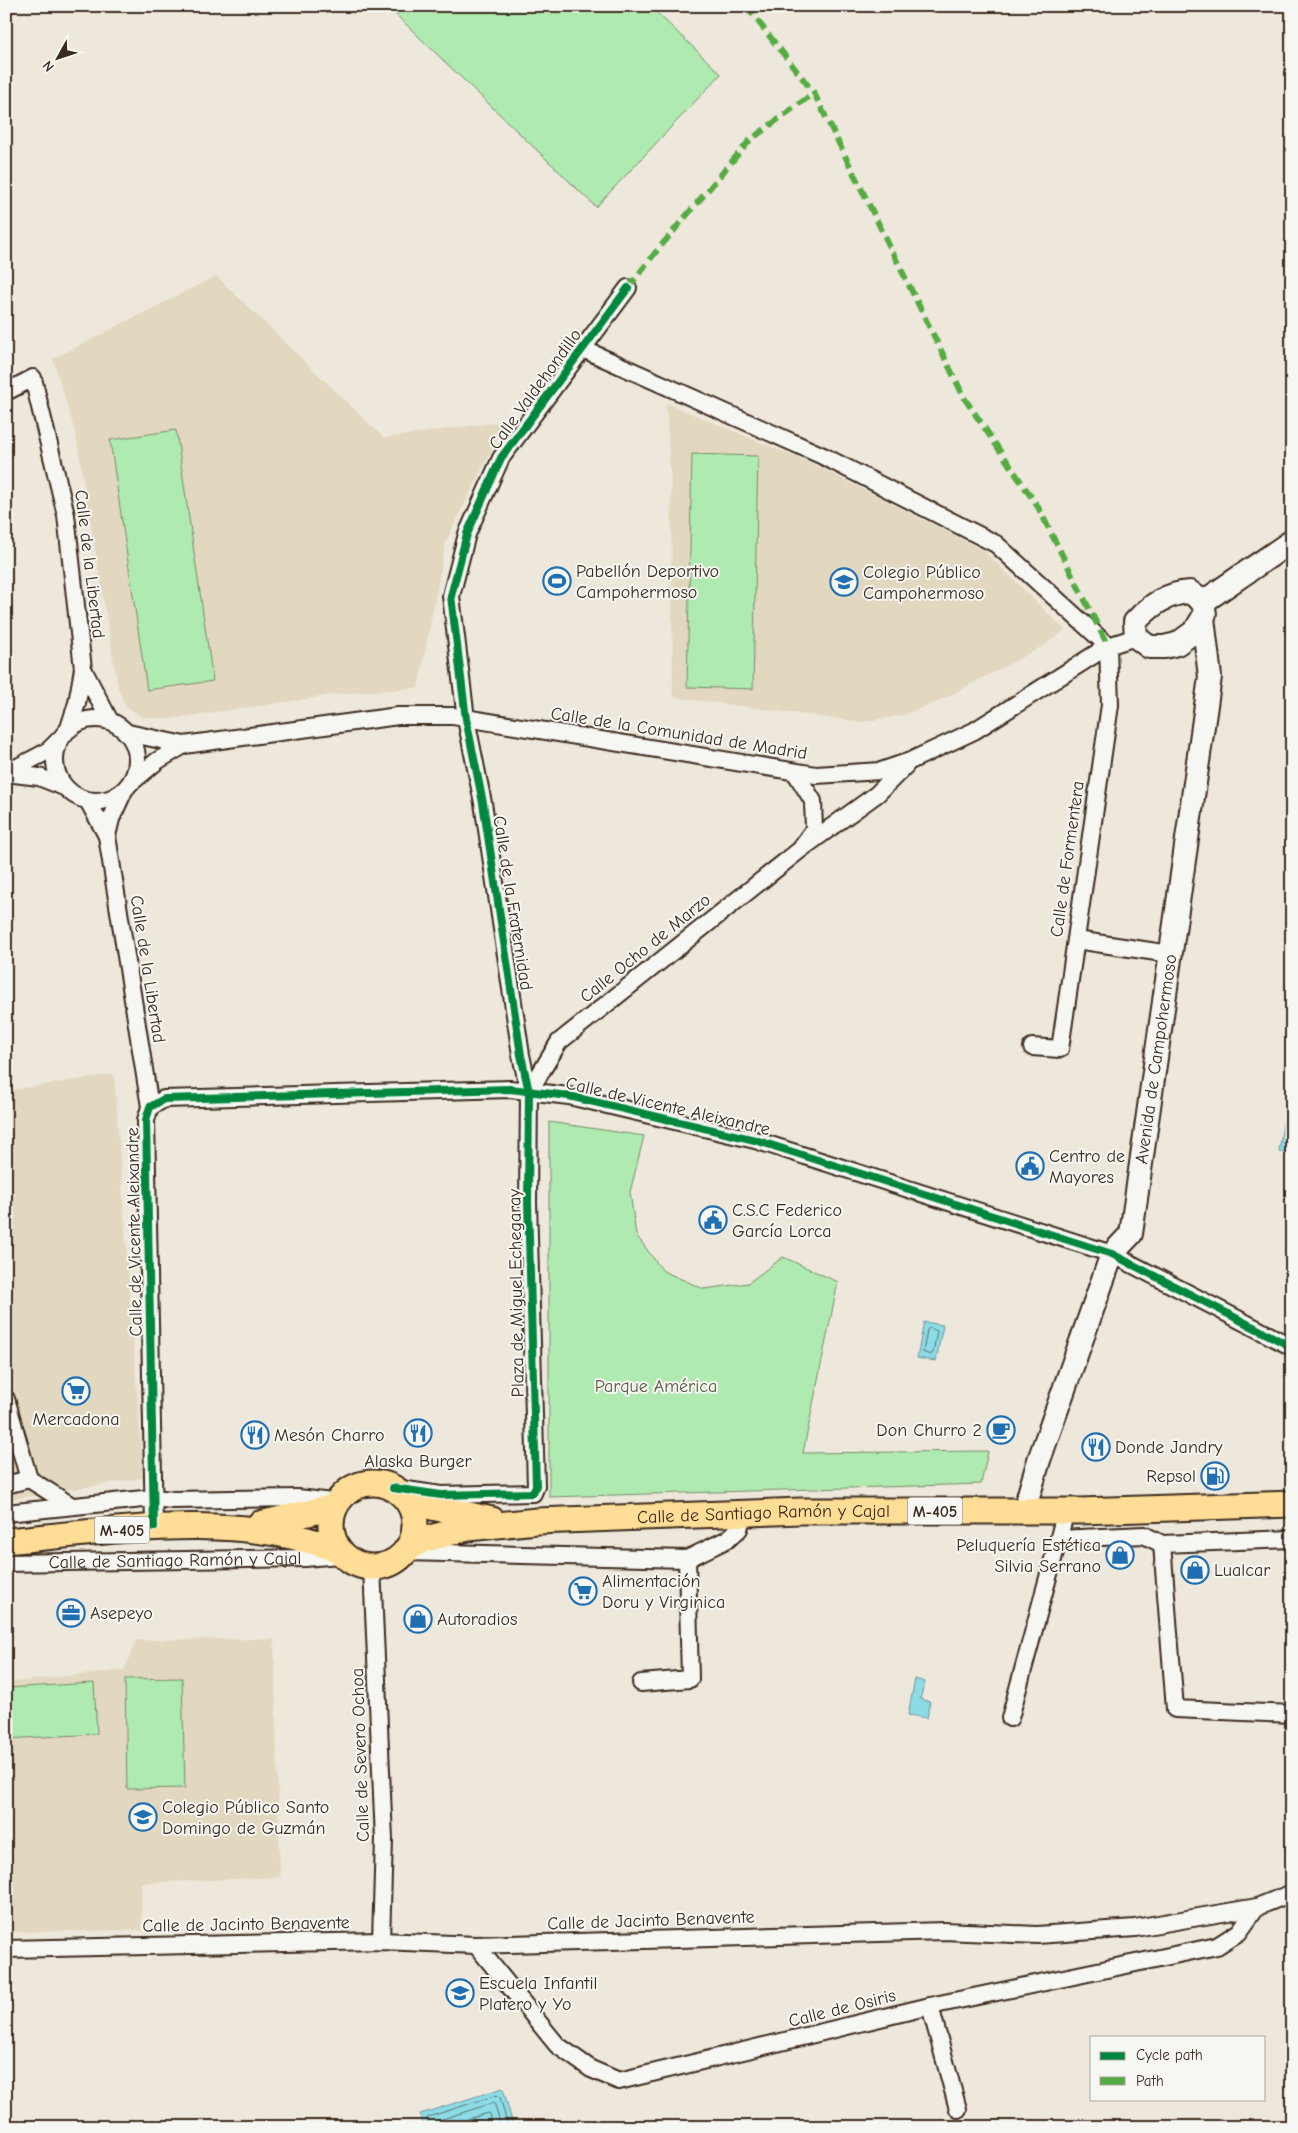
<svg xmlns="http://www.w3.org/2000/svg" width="1298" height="2133" font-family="'Comic Neue',sans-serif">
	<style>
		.built { fill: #e2d7bf }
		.green { fill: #afebb1; stroke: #758a68 }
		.water { fill: #8cdce8; stroke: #6c9597 }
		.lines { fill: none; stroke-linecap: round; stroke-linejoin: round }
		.shore { stroke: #5b716f; stroke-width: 1 }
		.street-casing { stroke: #3b2a1e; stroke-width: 20 }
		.secondary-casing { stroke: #3b2a1e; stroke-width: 26 }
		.primary-casing { stroke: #3b2a1e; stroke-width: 29 }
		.street { stroke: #f6f6f2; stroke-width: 16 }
		.secondary { stroke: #f6f6f2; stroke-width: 22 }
		.primary { stroke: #fedd96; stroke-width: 25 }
		.quiet { stroke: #55ab43; stroke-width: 6; stroke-dasharray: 12 6; stroke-linecap: butt }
		.cycleway-casing { stroke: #f6f6f2; stroke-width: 11 }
		.cycleway { stroke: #00873e; stroke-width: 8 }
		.labels { text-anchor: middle; stroke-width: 4; stroke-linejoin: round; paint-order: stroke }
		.shield { fill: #f6f6f2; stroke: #73675e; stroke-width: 1 }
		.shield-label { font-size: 16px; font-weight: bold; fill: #3b2a1e }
		.street-label { font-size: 18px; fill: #3b2a1e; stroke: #f6f6f2 }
		.poi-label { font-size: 18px; fill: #3b2a1e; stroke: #f6f6f2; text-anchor: start }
		.park-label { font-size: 18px; fill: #585a43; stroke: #f6f6f2 }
	</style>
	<rect width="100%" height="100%" fill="#ede8db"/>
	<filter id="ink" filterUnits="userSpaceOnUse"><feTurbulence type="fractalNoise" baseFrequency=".02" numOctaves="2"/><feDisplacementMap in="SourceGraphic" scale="10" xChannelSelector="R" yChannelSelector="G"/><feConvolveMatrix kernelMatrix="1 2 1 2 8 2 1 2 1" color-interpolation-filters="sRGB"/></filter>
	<g filter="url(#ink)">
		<g class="built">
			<polygon points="216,276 384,438 506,421 446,541 418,688 345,693 170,719 142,717 125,705 118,687 76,435 53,359"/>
			<polygon points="666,403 817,466 983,550 1065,630 1043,646 937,702 900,716 860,722 673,697 671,485"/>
			<polygon points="114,1074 143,1478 6,1500 6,1091"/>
			<polygon points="274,1639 280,1877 141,1883 142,1930 6,1932 6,1683 124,1670 136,1640"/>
		</g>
		<g class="green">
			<polygon points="390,6 650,6 721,74 596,207 389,8"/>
			<polygon points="176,430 213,681 147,690 110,440"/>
			<polygon points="692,454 758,456 753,689 687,687"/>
			<polygon points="549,1122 644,1136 630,1192 636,1235 663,1271 704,1289 748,1283 783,1257 838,1282 803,1453 988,1451 981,1484 549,1497"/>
			<polygon points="182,1678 185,1788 127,1789 125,1679"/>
			<polygon points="94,1683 97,1734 6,1739 6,1688"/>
		</g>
		<g class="water">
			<polygon points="1284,1117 1292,1118 1292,1154 1279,1152"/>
			<polygon points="924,1322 943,1325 936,1361 917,1358"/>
			<polygon points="915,1679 925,1682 920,1699 930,1702 927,1718 908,1715"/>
			<polygon points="503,2088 513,2125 507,2127 424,2127 420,2114"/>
		</g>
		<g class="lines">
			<g class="shore">
				<polygon points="930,1328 937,1331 933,1353 930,1355 923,1352 927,1330"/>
				<polyline points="428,2127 427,2119 428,2117 497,2095 500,2097 508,2127"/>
				<polyline points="434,2127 436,2121 493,2103 495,2105 501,2127"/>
				<polyline points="443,2127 488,2113 490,2114 493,2127"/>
			</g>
			<g class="street-casing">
				<g id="street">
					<polyline points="583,349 823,456 996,544 1108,646 1110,705 1060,1049 1032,1047"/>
					<polyline points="6,392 33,378 66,515 83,669"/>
					<circle cx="96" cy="760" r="41"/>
					<polyline points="69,728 77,703 83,669 110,721"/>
					<polyline points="128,733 184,745 157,761 133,781"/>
					<polyline points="184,745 398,716 453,716 816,775 881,771 910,761 974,731 1108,646 1136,637"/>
					<polyline points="795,772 813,801 814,829 803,845"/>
					<polyline points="6,773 48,751 59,740"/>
					<polyline points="6,773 39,777 64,787"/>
					<polyline points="88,801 107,836 111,819 123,793"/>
					<polyline points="107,836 150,1107"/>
					<polyline points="1076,940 1170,954"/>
					<polyline points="529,1092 559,1042 801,849 877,794 906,765"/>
					<polyline points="6,1399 29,1479"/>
					<polyline points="29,1479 72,1506"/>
					<polyline points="6,1485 29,1479"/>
					<polyline points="393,1488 441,1495 533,1493 536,1486 528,1202 529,1092 521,1055 483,803 466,719 451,596 467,534 501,458 628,288"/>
					<polyline points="6,1513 153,1498 173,1500 298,1498 332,1502"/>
					<polyline points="154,1527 146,1120 150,1107 164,1099 510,1089 569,1096 755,1140 1112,1254 1292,1347"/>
					<polyline points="1059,1539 1144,1535 1162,1544"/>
					<polyline points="1292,1539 1162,1544 1175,1709 1292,1714"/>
					<polyline points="404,1552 687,1559 728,1539 739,1529 743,1513"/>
					<path id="s1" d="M6,1563L305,1558L339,1555"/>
					<polyline points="372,1567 384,1839 381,1941"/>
					<polyline points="641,1683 690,1679 687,1559"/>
					<polyline points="1010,1718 1066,1511"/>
					<polyline points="476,1945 557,2045 591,2069 619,2081 930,2006 1217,1946 1239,1932 1257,1907"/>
					<polyline points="6,1949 381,1941 476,1945 944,1931 1037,1935 1135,1928 1257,1907 1292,1893"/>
					<polyline points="930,2006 958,2109"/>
				</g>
			</g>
			<g class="secondary-casing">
				<g id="secondary">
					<path d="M1190,592L1203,602L1205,614L1195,631L1177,644L1164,647H1149L1136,637L1135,622C1151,605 1167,593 1190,592Z"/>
					<polyline points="1203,602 1292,541"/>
					<path id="s2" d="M1024,1511L1039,1460L1112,1254L1131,1234L1210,677L1203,618"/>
				</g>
			</g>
			<g class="primary-casing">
				<g id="primary">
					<circle cx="373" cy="1525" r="42"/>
					<polyline points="409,1502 492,1520"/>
					<polyline points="260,1524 334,1507"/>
					<path d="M6,1541C116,1531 233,1510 339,1550"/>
					<path id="s3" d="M407,1549L422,1540L468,1528L537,1521L800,1511H1080L1292,1504"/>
				</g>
			</g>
			<use href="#street" class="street"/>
			<use href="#secondary" class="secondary"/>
			<use href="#primary" class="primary"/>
			<g class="quiet">
				<polyline points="746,6 814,93 965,399 1038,507 1108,646"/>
				<polyline points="628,288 655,253 750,140 814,93"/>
			</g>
			<g class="cycleway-casing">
				<g id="cycleway">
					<polyline points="393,1488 441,1495 533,1493 536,1486 528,1202 529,1092 521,1055 483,803 466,719 451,596 467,534 501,458 628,288"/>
					<polyline points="154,1527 146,1120 150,1107 164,1099 510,1089 569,1096 755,1140 1112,1254 1292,1347"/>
				</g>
			</g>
			<use href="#cycleway" class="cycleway"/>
		</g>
	</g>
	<defs>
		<g id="stadium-ring" transform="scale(1.4375)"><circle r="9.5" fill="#f6f6f2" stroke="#1f6fb2" stroke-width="1.5"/><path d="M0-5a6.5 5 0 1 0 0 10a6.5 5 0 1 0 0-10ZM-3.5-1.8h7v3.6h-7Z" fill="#1f6fb2"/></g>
		<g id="school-ring" transform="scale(1.4375)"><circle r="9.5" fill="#f6f6f2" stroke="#1f6fb2" stroke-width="1.5"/><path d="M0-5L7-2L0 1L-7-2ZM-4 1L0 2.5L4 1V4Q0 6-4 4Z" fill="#1f6fb2"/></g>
		<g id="civic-ring" transform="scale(1.4375)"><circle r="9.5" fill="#f6f6f2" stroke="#1f6fb2" stroke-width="1.5"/><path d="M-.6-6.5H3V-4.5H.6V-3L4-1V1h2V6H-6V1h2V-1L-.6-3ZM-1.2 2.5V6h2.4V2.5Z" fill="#1f6fb2"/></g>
		<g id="supermarket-ring" transform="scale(1.4375)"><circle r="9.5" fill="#f6f6f2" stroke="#1f6fb2" stroke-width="1.5"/><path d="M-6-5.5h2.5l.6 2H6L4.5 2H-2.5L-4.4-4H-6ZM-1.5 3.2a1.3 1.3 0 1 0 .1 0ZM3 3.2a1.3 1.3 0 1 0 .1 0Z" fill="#1f6fb2"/></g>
		<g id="cafe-ring" transform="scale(1.4375)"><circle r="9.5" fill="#f6f6f2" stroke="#1f6fb2" stroke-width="1.5"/><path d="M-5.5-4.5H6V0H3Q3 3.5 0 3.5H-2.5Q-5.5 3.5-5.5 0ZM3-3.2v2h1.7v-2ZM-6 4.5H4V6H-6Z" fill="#1f6fb2"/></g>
		<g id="restaurant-ring" transform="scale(1.4375)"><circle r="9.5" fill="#f6f6f2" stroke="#1f6fb2" stroke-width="1.5"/><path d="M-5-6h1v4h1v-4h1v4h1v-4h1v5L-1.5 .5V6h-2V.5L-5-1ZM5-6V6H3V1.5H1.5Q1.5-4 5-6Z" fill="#1f6fb2"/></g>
		<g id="fuel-ring" transform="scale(1.4375)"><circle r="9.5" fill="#f6f6f2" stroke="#1f6fb2" stroke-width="1.5"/><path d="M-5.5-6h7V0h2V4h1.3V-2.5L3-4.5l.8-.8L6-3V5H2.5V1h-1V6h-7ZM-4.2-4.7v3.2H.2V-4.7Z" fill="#1f6fb2"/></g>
		<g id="shop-ring" transform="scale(1.4375)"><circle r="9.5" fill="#f6f6f2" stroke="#1f6fb2" stroke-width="1.5"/><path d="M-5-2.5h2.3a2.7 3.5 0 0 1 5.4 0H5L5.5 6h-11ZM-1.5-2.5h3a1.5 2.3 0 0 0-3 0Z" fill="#1f6fb2"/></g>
		<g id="office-ring" transform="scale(1.4375)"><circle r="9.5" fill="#f6f6f2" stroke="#1f6fb2" stroke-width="1.5"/><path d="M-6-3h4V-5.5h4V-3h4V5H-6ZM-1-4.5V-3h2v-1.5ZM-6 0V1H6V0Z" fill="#1f6fb2"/></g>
	</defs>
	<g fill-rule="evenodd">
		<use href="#stadium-ring" x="557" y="581"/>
		<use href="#school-ring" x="844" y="582"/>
		<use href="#civic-ring" x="1030" y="1166"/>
		<use href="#civic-ring" x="713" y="1220"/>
		<use href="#supermarket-ring" x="76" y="1391"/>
		<use href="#cafe-ring" x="1001" y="1430"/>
		<use href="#restaurant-ring" x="418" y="1433"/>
		<use href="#restaurant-ring" x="255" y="1435"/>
		<use href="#restaurant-ring" x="1096" y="1447"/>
		<use href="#fuel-ring" x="1215" y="1476"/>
		<use href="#shop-ring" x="1120" y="1555"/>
		<use href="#shop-ring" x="1195" y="1570"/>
		<use href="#supermarket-ring" x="583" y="1591"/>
		<use href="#office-ring" x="71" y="1613"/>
		<use href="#shop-ring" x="418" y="1619"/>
		<use href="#school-ring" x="143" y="1817"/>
		<use href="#school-ring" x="460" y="1993"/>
	</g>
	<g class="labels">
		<g class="shield">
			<rect x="907.5" y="1497.5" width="55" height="27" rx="4"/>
			<rect x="94.5" y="1516.5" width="55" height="27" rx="4"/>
		</g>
		<g class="shield-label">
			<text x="935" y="1517">M-405</text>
			<text x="122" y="1536">M-405</text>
		</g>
		<g class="street-label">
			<text transform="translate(535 389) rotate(-54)" y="6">Calle Valdehondillo</text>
			<text transform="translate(90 564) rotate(83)" y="6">Calle de la Libertad</text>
			<text transform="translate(679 733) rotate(9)" y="6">Calle de la Comunidad de Madrid</text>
			<text transform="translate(1067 859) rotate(-82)" y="6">Calle de Formentera</text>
			<text transform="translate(513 903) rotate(81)" y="6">Calle de la Fraternidad</text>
			<text transform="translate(645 948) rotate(-39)" y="6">Calle Ocho de Marzo</text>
			<text transform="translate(148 969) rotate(81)" y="6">Calle de la Libertad</text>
			<text dy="6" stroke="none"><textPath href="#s2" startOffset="476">Avenida de Campohermoso</textPath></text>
			<text transform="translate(668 1106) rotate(13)" y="6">Calle de Vicente Aleixandre</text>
			<text transform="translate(134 1232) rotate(-91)" y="6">Calle de Vicente Aleixandre</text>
			<text transform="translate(516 1293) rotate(-91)" y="6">Plaza de Miguel Echegaray</text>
			<text dy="6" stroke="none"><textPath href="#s3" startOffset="361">Calle de Santiago Ramón y Cajal</textPath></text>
			<text dy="6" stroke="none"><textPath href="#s1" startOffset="169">Calle de Santiago Ramón y Cajal</textPath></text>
			<text transform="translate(360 1755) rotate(-92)" y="6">Calle de Severo Ochoa</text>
			<text transform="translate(651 1920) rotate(-2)" y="6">Calle de Jacinto Benavente</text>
			<text transform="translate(246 1924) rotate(-1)" y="6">Calle de Jacinto Benavente</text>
			<text transform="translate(842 2008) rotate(-14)" y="6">Calle de Osiris</text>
		</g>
		<g class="poi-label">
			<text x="576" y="577">Pabellón Deportivo<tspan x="576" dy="21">Campohermoso</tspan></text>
			<text x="863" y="578">Colegio Público<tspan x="863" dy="21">Campohermoso</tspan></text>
			<text x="1049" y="1162">Centro de<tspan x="1049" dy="21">Mayores</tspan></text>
			<text x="732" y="1216">C.S.C Federico<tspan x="732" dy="21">García Lorca</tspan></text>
			<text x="76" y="1425" text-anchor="middle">Mercadona</text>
			<text x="982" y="1436" text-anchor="end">Don Churro 2</text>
			<text x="274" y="1441">Mesón Charro</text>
			<text x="1115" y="1453">Donde Jandry</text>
			<text x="418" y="1467" text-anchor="middle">Alaska Burger</text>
			<text x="1196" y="1482" text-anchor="end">Repsol</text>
			<text x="1101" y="1551" text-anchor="end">Peluquería Estética<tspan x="1101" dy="21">Silvia Serrano</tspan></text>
			<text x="1214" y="1576">Lualcar</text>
			<text x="602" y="1587">Alimentación<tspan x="602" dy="21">Doru y Virginica</tspan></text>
			<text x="90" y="1619">Asepeyo</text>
			<text x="437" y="1625">Autoradios</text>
			<text x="162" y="1813">Colegio Público Santo<tspan x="162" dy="21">Domingo de Guzmán</tspan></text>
			<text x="479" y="1989">Escuela Infantil<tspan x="479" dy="21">Platero y Yo</tspan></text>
		</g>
		<g class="park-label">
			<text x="656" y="1392">Parque América</text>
		</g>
	</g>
	<rect width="1298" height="2133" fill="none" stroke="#f6f6f2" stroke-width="25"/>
	<rect x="12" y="12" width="1273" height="2108" fill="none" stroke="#3b2a1e" stroke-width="2" filter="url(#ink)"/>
	<rect x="1090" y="2036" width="175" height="65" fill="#f6f6f2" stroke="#aba49d"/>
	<rect x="1100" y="2052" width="25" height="8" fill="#00873e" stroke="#aba49d"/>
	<text x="1136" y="2060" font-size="15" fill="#3b2a1e">Cycle path</text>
	<rect x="1100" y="2077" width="25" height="8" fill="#55ab43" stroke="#aba49d"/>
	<text x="1136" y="2086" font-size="15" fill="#3b2a1e">Path</text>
	<g transform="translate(58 58) rotate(230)" stroke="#f6f6f2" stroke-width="4" paint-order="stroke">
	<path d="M0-4L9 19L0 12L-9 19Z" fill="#3b2a1e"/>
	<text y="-8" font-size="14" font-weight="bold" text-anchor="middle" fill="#3b2a1e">N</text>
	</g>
</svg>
